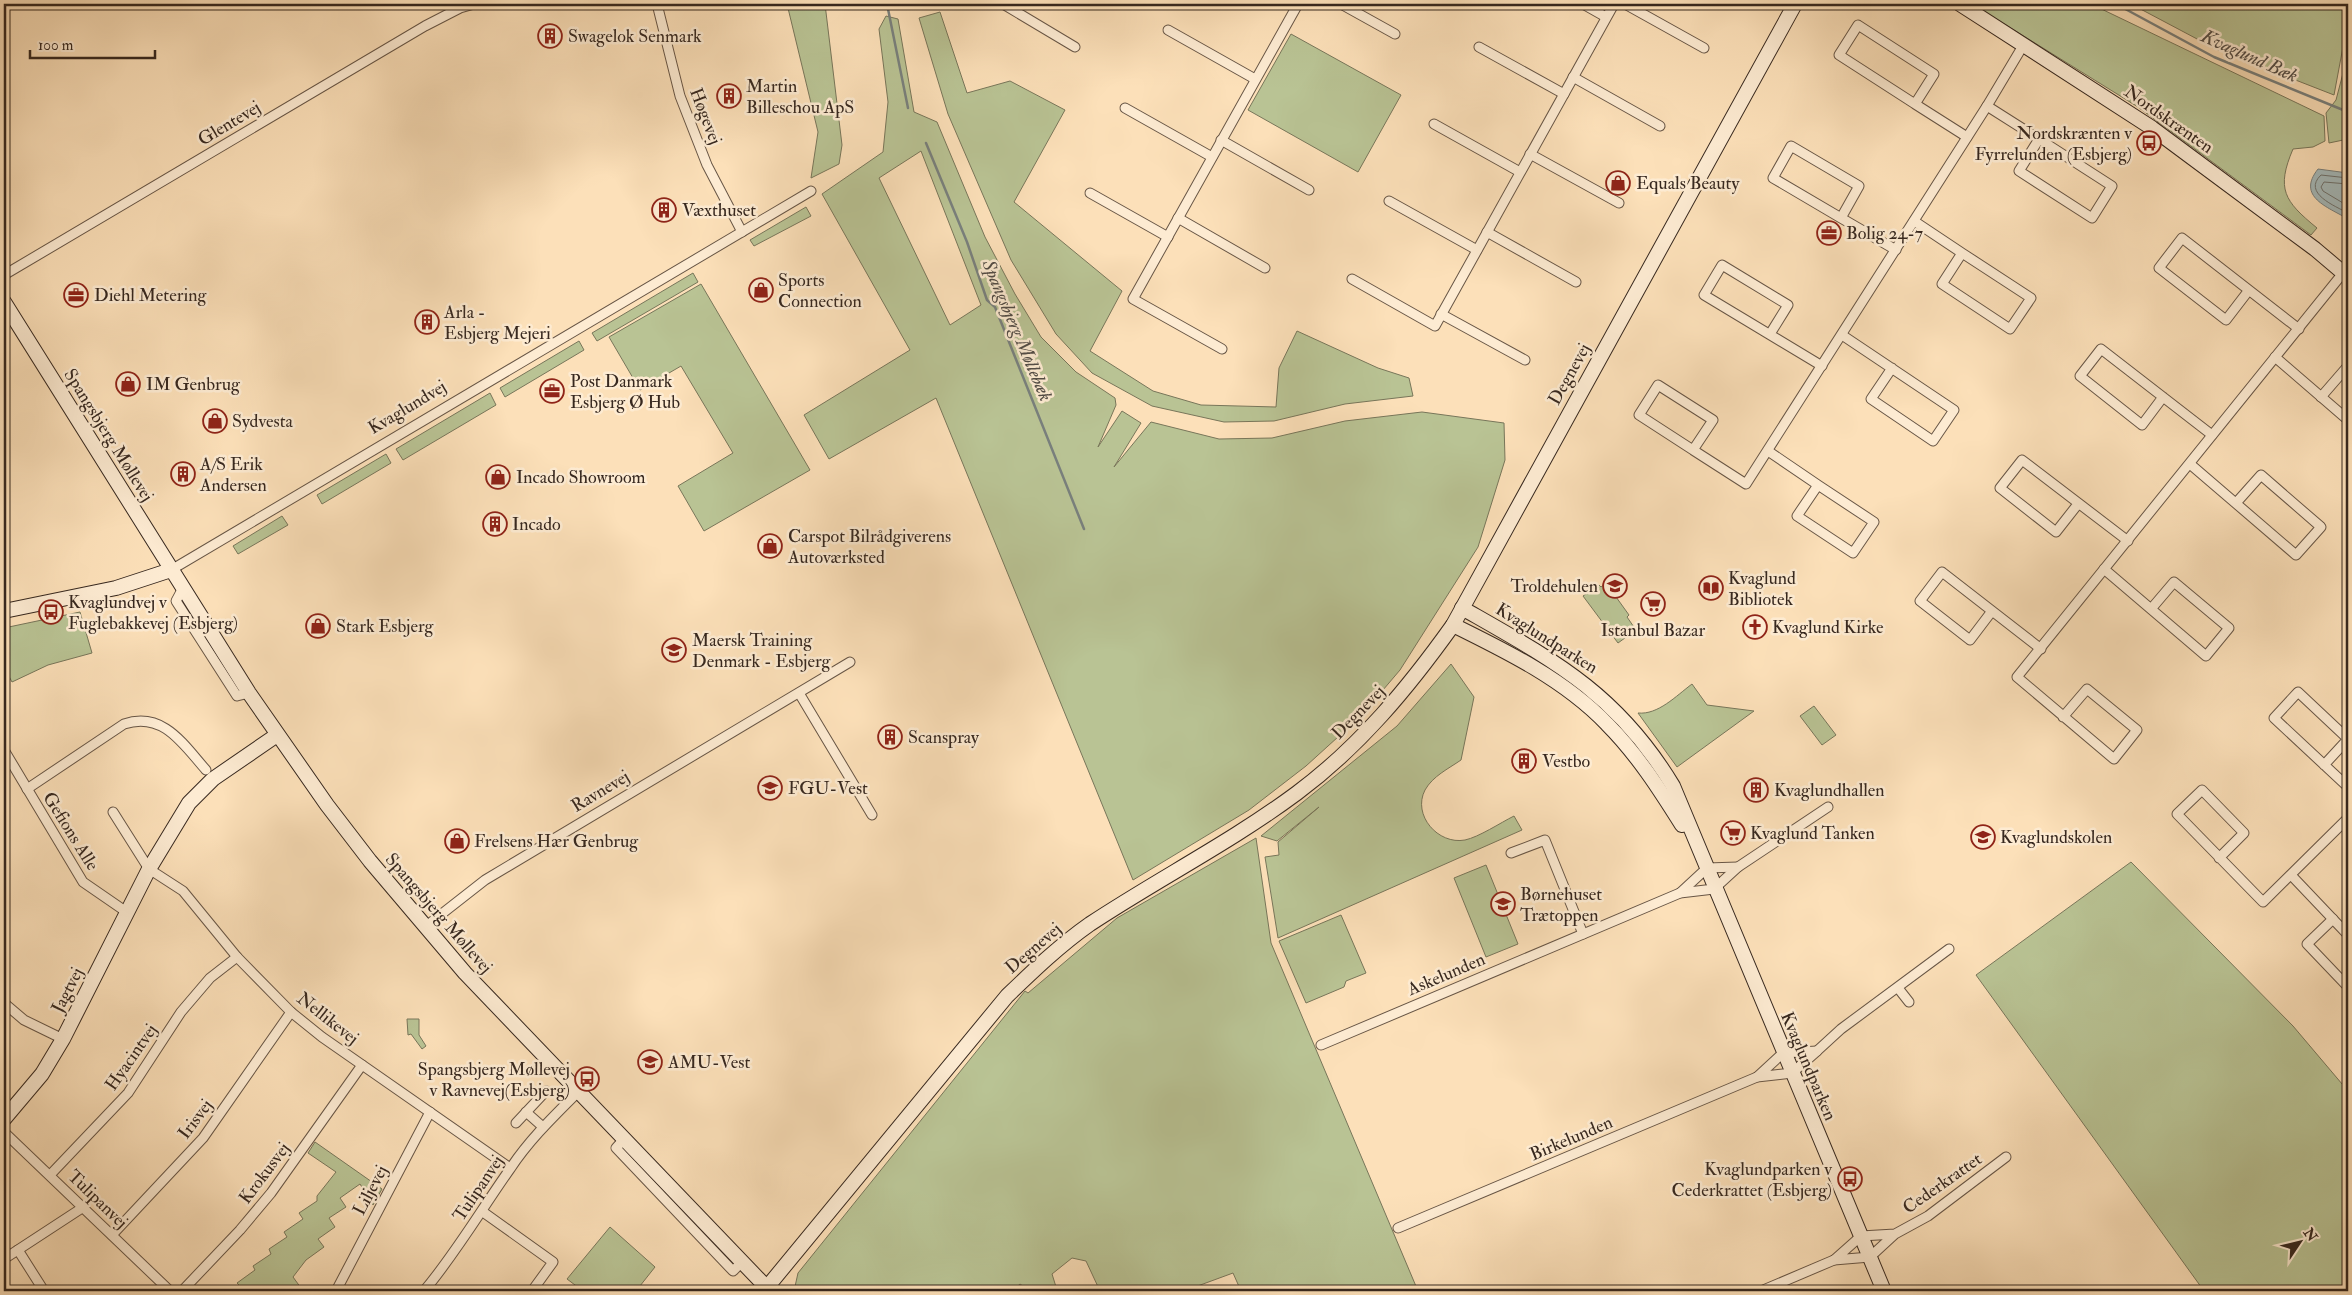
<svg xmlns="http://www.w3.org/2000/svg" width="2352" height="1295" font-family="'IM FELL Double Pica',serif">
	<style>
		.green { fill: #b9c394; stroke: #78765a; fill-rule: evenodd }
		.water { fill: #a5babb; stroke: #79807d }
		.lines { fill: none; stroke-linecap: round; stroke-linejoin: round }
		.shore { stroke: #6e716d; stroke-width: 1 }
		.stream { stroke: #79807d; stroke-width: 2.5 }
		.street-casing { stroke: #685646; stroke-width: 11 }
		.secondary-casing { stroke: #37281f; stroke-width: 16 }
		.street { stroke: #fdebd2; stroke-width: 9 }
		.secondary { stroke: #fdebd2; stroke-width: 14 }
		.labels { text-anchor: middle; stroke-width: 5; stroke-linejoin: round; paint-order: stroke }
		.poi-label { font-size: 18px; fill: #37281f; stroke: #fdebd2; text-anchor: start }
		.street-label { font-size: 18px; fill: #37281f; stroke: #fdebd2 }
		.water-label { font-size: 19px; font-style: italic; fill: #524c46; stroke: #fdebd2 }
	</style>
	<rect width="100%" height="100%" fill="#fce0b9"/>
	<filter id="stains"><feTurbulence type="fractalNoise" baseFrequency=".004" numOctaves="4"/><feColorMatrix values="0 0 0 0 .2 0 0 0 0 .09 0 0 0 0 .02 0 0 0 .5 -.17"/></filter>
	<radialGradient id="worn" r=".72"><stop offset=".6" stop-color="#630" stop-opacity="0"/><stop offset="1" stop-color="#630" stop-opacity=".3"/></radialGradient>
	<g class="green">
		<polygon points="787,4 825,4 842,145 839,164 811,178 818,132"/>
		<path d="M1972,4H2091L2324,116L2325,141L2313,147L2293,149C2276,189 2284,201 2317,228L2311,235L2138,107Z"/>
		<polygon points="2131,4 2348,4 2348,20 2334,95 2216,49"/>
		<polygon points="940,12 967,93 1010,81 1065,110 1014,202 1122,291 1090,351 1153,391 1201,405 1276,407 1279,368 1297,331 1378,368 1409,378 1413,396 1345,404 1274,421 1224,422 1152,406 1092,373 1056,334 1011,260 948,114 919,18"/>
		<path d="M886,16L898,19L914,112L937,122L985,237L1015,294L1041,337L1076,372L1115,398L1116,405L1098,447L1122,411L1141,423L1114,467L1151,422L1219,439L1272,438L1345,421L1422,412L1504,423L1505,460L1478,547L1400,670L1360,717L1306,766L1249,810L1133,880L936,398L829,459L804,415L910,350L822,194L883,152L888,102L879,29ZM921,151L981,305L950,325L879,178Z"/>
		<polygon points="1291,34 1401,95 1358,172 1248,110"/>
		<polygon points="2348,54 2348,139 2329,143 2326,113 2336,100"/>
		<polygon points="806,207 811,216 754,246 750,240"/>
		<polygon points="693,273 698,282 597,341 592,333"/>
		<polygon points="701,284 810,470 704,531 678,486 733,453 681,366 640,390 609,337"/>
		<polygon points="579,341 584,350 505,397 500,388"/>
		<polygon points="490,393 496,405 403,460 396,449"/>
		<polygon points="386,454 391,463 322,504 317,495"/>
		<polygon points="282,516 288,525 238,554 233,546"/>
		<polygon points="1606,583 1629,615 1627,617 1636,630 1618,643 1583,596 1599,585 1601,587"/>
		<polygon points="80,612 92,653 48,665 12,682 4,667 4,628"/>
		<path d="M1451,664L1474,697L1461,760C1448,769 1433,776 1425,790C1412,815 1438,845 1465,840C1479,837 1500,823 1514,816L1522,830L1278,938L1265,857L1279,855L1278,842L1319,807L1277,841L1261,836L1397,726Z"/>
		<path d="M1692,684L1707,705L1754,711L1677,767L1638,713C1658,715 1676,696 1692,684Z"/>
		<polygon points="1814,706 1836,735 1822,745 1800,716"/>
		<polygon points="1256,838 1271,943 1418,1291 1241,1291 1233,1273 1184,1291 1100,1291 1086,1261 1072,1258 1052,1274 1057,1290 1054,1291 1030,1291 1020,1284 1012,1291 794,1291 798,1273 1025,991 1028,993 1117,918"/>
		<polygon points="2131,862 2293,1026 2348,1091 2348,1291 2204,1291 1976,975"/>
		<polygon points="1486,865 1518,944 1486,957 1454,878"/>
		<polygon points="1341,915 1366,973 1346,981 1344,987 1306,1003 1279,941"/>
		<polygon points="407,1019 419,1019 419,1035 426,1046 422,1049 411,1034 408,1035"/>
		<polygon points="315,1142 382,1189 373,1205 360,1184 340,1198 346,1207 329,1218 335,1227 318,1239 324,1247 306,1260 293,1277 301,1288 296,1291 239,1291 240,1286 237,1283 255,1270 253,1266 271,1254 269,1249 287,1237 284,1232 303,1219 299,1213 317,1201 317,1196 336,1172 308,1153"/>
		<polygon points="610,1227 655,1267 636,1291 583,1291 567,1279"/>
	</g>
	<path class="water" d="M2318,169L2348,173V219C2328,207 2296,197 2318,169Z"/>
	<g class="lines">
		<g class="shore">
			<path d="M2348,178L2321,175C2302,193 2335,206 2348,213"/>
			<polyline points="2348,184 2324,182 2321,187 2323,191 2348,206"/>
		</g>
		<g class="stream">
			<polyline points="887,4 908,108"/>
			<polyline points="2116,4 2214,57 2348,112"/>
			<polyline points="926,143 967,242 987,300 995,307 1084,529"/>
		</g>
		<g class="street-casing">
			<g id="street">
				<polyline points="657,4 680,96 707,165 742,232"/>
				<polyline points="1003,4 1075,47"/>
				<polyline points="1341,4 1395,34"/>
				<polyline points="1583,4 1606,17"/>
				<polyline points="1625,4 1704,48"/>
				<polyline points="1168,30 1255,79"/>
				<polyline points="1479,47 1564,94"/>
				<polyline points="1573,77 1660,126"/>
				<polyline points="1915,104 1839,55 1858,25 1934,74 1915,104 1967,137"/>
				<polyline points="1987,106 2039,139 2019,171 2092,218 2112,186 2039,139"/>
				<polyline points="1125,108 1212,157"/>
				<polyline points="1434,124 1520,172"/>
				<polyline points="1221,140 1309,190"/>
				<polyline points="1530,154 1619,203"/>
				<polyline points="1090,193 1168,237"/>
				<polyline points="1389,201 1477,250"/>
				<polyline points="1178,218 1265,268"/>
				<polyline points="1841,218 1773,178 1791,146 1859,186 1841,218 1896,250"/>
				<polyline points="1914,221 1962,253 1942,284 2010,329 2031,298 1962,253"/>
				<polyline points="1487,232 1576,282"/>
				<polyline points="4,275 425,26 460,8 474,4"/>
				<polyline points="1352,279 1435,326 1614,4"/>
				<polyline points="2249,290 2226,320 2159,268 2182,238 2299,329"/>
				<polyline points="1441,314 1525,360"/>
				<polyline points="1770,334 1788,305 1722,265 1704,295 1822,366"/>
				<polyline points="1842,335 1954,410 1933,441 1871,399 1892,368"/>
				<polyline points="1222,349 1133,299 1298,4"/>
				<polyline points="2275,357 2348,420"/>
				<polyline points="2163,397 2142,425 2080,376 2101,349 2212,435"/>
				<polyline points="2321,397 2347,367 2348,368"/>
				<polyline points="1693,450 1639,415 1658,385 1713,420 1693,450 1746,484 1987,106 2024,44"/>
				<polyline points="1768,451 1818,485 1797,516 1853,553 1874,522 1818,485"/>
				<polyline points="2190,464 2296,555 2321,527 2261,475 2236,503"/>
				<polyline points="2078,504 2056,532 2000,488 2022,460 2128,541"/>
				<polyline points="2104,569 2206,656 2229,628 2174,582 2151,609"/>
				<polyline points="171,570 811,191"/>
				<polyline points="183,588 176,601 237,696 249,693"/>
				<polyline points="1992,611 1970,640 1920,601 1942,572 2041,649"/>
				<polyline points="799,693 872,815"/>
				<polyline points="2063,717 2087,689 2137,730 2114,759 2017,677 2343,273"/>
				<polyline points="4,750 83,882 128,913"/>
				<polyline points="2324,765 2348,739 2298,692 2274,718 2348,787"/>
				<path d="M27,789L124,724C163,711 183,744 206,770"/>
				<polyline points="113,812 149,869 183,891 237,957 291,1012 322,1037 510,1168"/>
				<polyline points="1511,853 1545,840 1583,934"/>
				<polyline points="2219,858 2244,833 2202,790 2177,814 2263,902 2348,818"/>
				<polyline points="2291,875 2348,935"/>
				<polyline points="1680,893 1707,868 1738,867"/>
				<polyline points="2333,919 2307,944 2348,987"/>
				<polyline points="425,927 485,880 850,662"/>
				<polyline points="1898,988 1909,1002"/>
				<polyline points="4,1003 24,1020 63,1039"/>
				<polyline points="1321,1045 1680,893 1714,889 1738,867 1828,807"/>
				<polyline points="1817,1051 1841,1029 1949,949"/>
				<polygon points="1817,1051 1792,1073 1757,1077 1783,1053"/>
				<polyline points="526,1112 543,1127"/>
				<polyline points="516,1123 546,1091"/>
				<polyline points="4,1132 170,1291"/>
				<polyline points="624,1139 616,1148 733,1271 742,1262"/>
				<polyline points="50,1175 128,1093 181,1012 210,978 237,957"/>
				<polyline points="483,1212 553,1262 532,1291"/>
				<polyline points="1398,1228 1757,1077"/>
				<polyline points="1895,1234 1861,1236 1834,1260 1870,1257 1895,1234 1928,1216 2006,1157"/>
				<polyline points="112,1235 203,1138 291,1012"/>
				<polyline points="18,1250 44,1291"/>
				<polyline points="4,1259 82,1208"/>
				<polyline points="182,1291 240,1230 271,1193 362,1065"/>
				<polyline points="336,1291 430,1112"/>
				<path d="M424,1291C456,1253 481,1210 510,1169C529,1140 554,1116 578,1092"/>
				<polyline points="1761,1291 1834,1260"/>
			</g>
		</g>
		<g class="secondary-casing">
			<g id="secondary">
				<polyline points="1960,4 2152,128 2315,249 2348,277"/>
				<polyline points="4,302 249,693 327,805 370,861 465,973 770,1291"/>
				<path d="M1462,608C1553,660 1617,693 1673,786L1884,1291"/>
				<polyline points="4,611 116,588 171,570"/>
				<path d="M1453,625C1506,651 1565,680 1607,724C1637,754 1660,790 1682,825"/>
				<polyline points="4,1119 42,1074 63,1039 149,869 189,803 213,779 277,735"/>
				<path d="M764,1291L1007,996C1033,971 1060,945 1090,924C1158,879 1231,842 1297,793C1360,746 1408,688 1453,625L1795,4"/>
			</g>
		</g>
		<use href="#street" class="street"/>
		<use href="#secondary" class="secondary"/>
	</g>
	<defs>
		<g id="building-ring" transform="scale(1.25)"><circle r="9.5" fill="#fdebd2" stroke="#8f2418" stroke-width="1.5"/><path d="M-4-6H4V6H1V3H-1V6H-4ZM-2.5-4.3h1.7v1.8h-1.7ZM.8-4.3h1.7v1.8H.8ZM-2.5-1h1.7V.8h-1.7ZM.8-1h1.7V.8H.8Z" fill="#8f2418"/></g>
		<g id="bus-ring" transform="scale(1.25)"><circle r="9.5" fill="#fdebd2" stroke="#8f2418" stroke-width="1.5"/><path d="M-5-6H5V4H4V6H2V4H-2V6H-4V4H-5ZM-3.5-4V0h7V-4ZM-3.5 1.2v1.5H-2V1.2ZM2 1.2v1.5H3.5V1.2Z" fill="#8f2418"/></g>
		<g id="shop-ring" transform="scale(1.25)"><circle r="9.5" fill="#fdebd2" stroke="#8f2418" stroke-width="1.5"/><path d="M-5-2.5h2.3a2.7 3.5 0 0 1 5.4 0H5L5.5 6h-11ZM-1.5-2.5h3a1.5 2.3 0 0 0-3 0Z" fill="#8f2418"/></g>
		<g id="office-ring" transform="scale(1.25)"><circle r="9.5" fill="#fdebd2" stroke="#8f2418" stroke-width="1.5"/><path d="M-6-3h4V-5.5h4V-3h4V5H-6ZM-1-4.5V-3h2v-1.5ZM-6 0V1H6V0Z" fill="#8f2418"/></g>
		<g id="school-ring" transform="scale(1.25)"><circle r="9.5" fill="#fdebd2" stroke="#8f2418" stroke-width="1.5"/><path d="M0-5L7-2L0 1L-7-2ZM-4 1L0 2.5L4 1V4Q0 6-4 4Z" fill="#8f2418"/></g>
		<g id="library-ring" transform="scale(1.25)"><circle r="9.5" fill="#fdebd2" stroke="#8f2418" stroke-width="1.5"/><path d="M-6-4Q-3-5.5-.7-3.5V5Q-3 3-6 4ZM6-4Q3-5.5 .7-3.5V5Q3 3 6 4Z" fill="#8f2418"/></g>
		<g id="supermarket-ring" transform="scale(1.25)"><circle r="9.5" fill="#fdebd2" stroke="#8f2418" stroke-width="1.5"/><path d="M-6-5.5h2.5l.6 2H6L4.5 2H-2.5L-4.4-4H-6ZM-1.5 3.2a1.3 1.3 0 1 0 .1 0ZM3 3.2a1.3 1.3 0 1 0 .1 0Z" fill="#8f2418"/></g>
		<g id="church-ring" transform="scale(1.25)"><circle r="9.5" fill="#fdebd2" stroke="#8f2418" stroke-width="1.5"/><path d="M-1.2-6h2.4v3.5h3.3v2.4h-3.3V6h-2.4V-.1h-3.3v-2.4h3.3Z" fill="#8f2418"/></g>
	</defs>
	<g fill-rule="evenodd">
		<use href="#building-ring" x="550" y="36"/>
		<use href="#building-ring" x="729" y="96"/>
		<use href="#bus-ring" x="2149" y="143"/>
		<use href="#shop-ring" x="1618" y="183"/>
		<use href="#building-ring" x="664" y="210"/>
		<use href="#office-ring" x="1829" y="233"/>
		<use href="#shop-ring" x="761" y="290"/>
		<use href="#office-ring" x="76" y="295"/>
		<use href="#building-ring" x="427" y="322"/>
		<use href="#shop-ring" x="128" y="384"/>
		<use href="#office-ring" x="552" y="391"/>
		<use href="#shop-ring" x="215" y="421"/>
		<use href="#building-ring" x="183" y="474"/>
		<use href="#shop-ring" x="498" y="477"/>
		<use href="#building-ring" x="495" y="524"/>
		<use href="#shop-ring" x="770" y="546"/>
		<use href="#school-ring" x="1615" y="586"/>
		<use href="#library-ring" x="1711" y="588"/>
		<use href="#supermarket-ring" x="1653" y="604"/>
		<use href="#bus-ring" x="51" y="612"/>
		<use href="#shop-ring" x="318" y="626"/>
		<use href="#church-ring" x="1755" y="627"/>
		<use href="#school-ring" x="674" y="650"/>
		<use href="#building-ring" x="890" y="737"/>
		<use href="#building-ring" x="1524" y="761"/>
		<use href="#school-ring" x="770" y="788"/>
		<use href="#building-ring" x="1756" y="790"/>
		<use href="#supermarket-ring" x="1733" y="833"/>
		<use href="#school-ring" x="1983" y="837"/>
		<use href="#shop-ring" x="457" y="841"/>
		<use href="#school-ring" x="1503" y="904"/>
		<use href="#school-ring" x="650" y="1062"/>
		<use href="#bus-ring" x="587" y="1079"/>
		<use href="#bus-ring" x="1850" y="1179"/>
	</g>
	<g class="labels">
		<g class="poi-label">
			<text x="568" y="42">Swagelok Senmark</text>
			<text x="746" y="92">Martin<tspan x="746" dy="21">Billeschou ApS</tspan></text>
			<text x="2132" y="139" text-anchor="end">Nordskrænten v<tspan x="2132" dy="21">Fyrrelunden (Esbjerg)</tspan></text>
			<text x="1636" y="189">Equals Beauty</text>
			<text x="682" y="216">Væxthuset</text>
			<text x="1846" y="239">Bolig 24-7</text>
			<text x="778" y="286">Sports<tspan x="778" dy="21">Connection</tspan></text>
			<text x="94" y="301">Diehl Metering</text>
			<text x="444" y="318">Arla -<tspan x="444" dy="21">Esbjerg Mejeri</tspan></text>
			<text x="570" y="387">Post Danmark<tspan x="570" dy="21">Esbjerg Ø Hub</tspan></text>
			<text x="146" y="390">IM Genbrug</text>
			<text x="232" y="427">Sydvesta</text>
			<text x="200" y="470">A/S Erik<tspan x="200" dy="21">Andersen</tspan></text>
			<text x="516" y="483">Incado Showroom</text>
			<text x="512" y="530">Incado</text>
			<text x="788" y="542">Carspot Bilrådgiverens<tspan x="788" dy="21">Autoværksted</tspan></text>
			<text x="1728" y="584">Kvaglund<tspan x="1728" dy="21">Bibliotek</tspan></text>
			<text x="1598" y="592" text-anchor="end">Troldehulen</text>
			<text x="68" y="608">Kvaglundvej v<tspan x="68" dy="21">Fuglebakkevej (Esbjerg)</tspan></text>
			<text x="336" y="632">Stark Esbjerg</text>
			<text x="1772" y="633">Kvaglund Kirke</text>
			<text x="1653" y="636" text-anchor="middle">Istanbul Bazar</text>
			<text x="692" y="646">Maersk Training<tspan x="692" dy="21">Denmark - Esbjerg</tspan></text>
			<text x="908" y="743">Scanspray</text>
			<text x="1542" y="767">Vestbo</text>
			<text x="788" y="794">FGU-Vest</text>
			<text x="1774" y="796">Kvaglundhallen</text>
			<text x="1750" y="839">Kvaglund Tanken</text>
			<text x="2000" y="843">Kvaglundskolen</text>
			<text x="474" y="847">Frelsens Hær Genbrug</text>
			<text x="1520" y="900">Børnehuset<tspan x="1520" dy="21">Trætoppen</tspan></text>
			<text x="668" y="1068">AMU-Vest</text>
			<text x="570" y="1075" text-anchor="end">Spangsbjerg Møllevej<tspan x="570" dy="21">v Ravnevej(Esbjerg)</tspan></text>
			<text x="1832" y="1175" text-anchor="end">Kvaglundparken v<tspan x="1832" dy="21">Cederkrattet (Esbjerg)</tspan></text>
		</g>
		<g class="street-label">
			<text transform="translate(706 116) rotate(69)" y="6">Høgevej</text>
			<text transform="translate(2169 119) rotate(35)" y="6">Nordskrænten</text>
			<text transform="translate(229 123) rotate(-31)" y="6">Glentevej</text>
			<text transform="translate(1569 374) rotate(-61)" y="6">Degnevej</text>
			<text transform="translate(407 407) rotate(-31)" y="6">Kvaglundvej</text>
			<text transform="translate(109 435) rotate(58)" y="6">Spangsbjerg Møllevej</text>
			<text transform="translate(1547 638) rotate(32)" y="6">Kvaglundparken</text>
			<text transform="translate(1358 712) rotate(-46)" y="6">Degnevej</text>
			<text transform="translate(600 791) rotate(-31)" y="6">Ravnevej</text>
			<text transform="translate(71 831) rotate(58)" y="6">Gefions Alle</text>
			<text transform="translate(439 913) rotate(49)" y="6">Spangsbjerg Møllevej</text>
			<text transform="translate(1033 948) rotate(-41)" y="6">Degnevej</text>
			<text transform="translate(1446 974) rotate(-23)" y="6">Askelunden</text>
			<text transform="translate(67 990) rotate(-63)" y="6">Jagtvej</text>
			<text transform="translate(328 1018) rotate(38)" y="6">Nellikevej</text>
			<text transform="translate(131 1057) rotate(-55)" y="6">Hyacintvej</text>
			<text transform="translate(1809 1066) rotate(67)" y="6">Kvaglundparken</text>
			<text transform="translate(195 1119) rotate(-53)" y="6">Irisvej</text>
			<text transform="translate(1571 1138) rotate(-23)" y="6">Birkelunden</text>
			<text transform="translate(264 1173) rotate(-53)" y="6">Krokusvej</text>
			<text transform="translate(1942 1183) rotate(-35)" y="6">Cederkrattet</text>
			<text transform="translate(478 1188) rotate(-56)" y="6">Tulipanvej</text>
			<text transform="translate(370 1190) rotate(-62)" y="6">Liljevej</text>
			<text transform="translate(98 1199) rotate(44)" y="6">Tulipanvej</text>
		</g>
		<g class="water-label">
			<text transform="translate(2250 55) rotate(24)" y="7">Kvaglund Bæk</text>
			<text transform="translate(1018 330) rotate(67)" y="7">Spangsbjerg Møllebæk</text>
		</g>
	</g>
	<rect width="2352" height="1295" fill="none" stroke="#fce0b9" stroke-width="20"/>
	<rect x="5" y="5" width="2342" height="1285" fill="none" stroke="#37281f" stroke-width="2.5"/>
	<rect x="10" y="10" width="2332" height="1275" fill="none" stroke="#37281f"/>
	<g transform="translate(2300 1242) rotate(55)" stroke="#fdebd2" stroke-width="4" paint-order="stroke">
	<path d="M0-4L9 19L0 12L-9 19Z" fill="#37281f"/>
	<text y="-8" font-size="14" font-weight="bold" text-anchor="middle" fill="#37281f">N</text>
	</g>
	<path d="M30 50v8h125v-8" fill="none" stroke="#37281f" stroke-width="2.5"/>
	<text x="38" y="50" font-size="15" fill="#37281f" stroke="#fdebd2" stroke-width="4" paint-order="stroke">100 m</text>
	<rect width="100%" height="100%" filter="url(#stains)"/>
	<rect width="100%" height="100%" fill="url(#worn)"/>
</svg>
